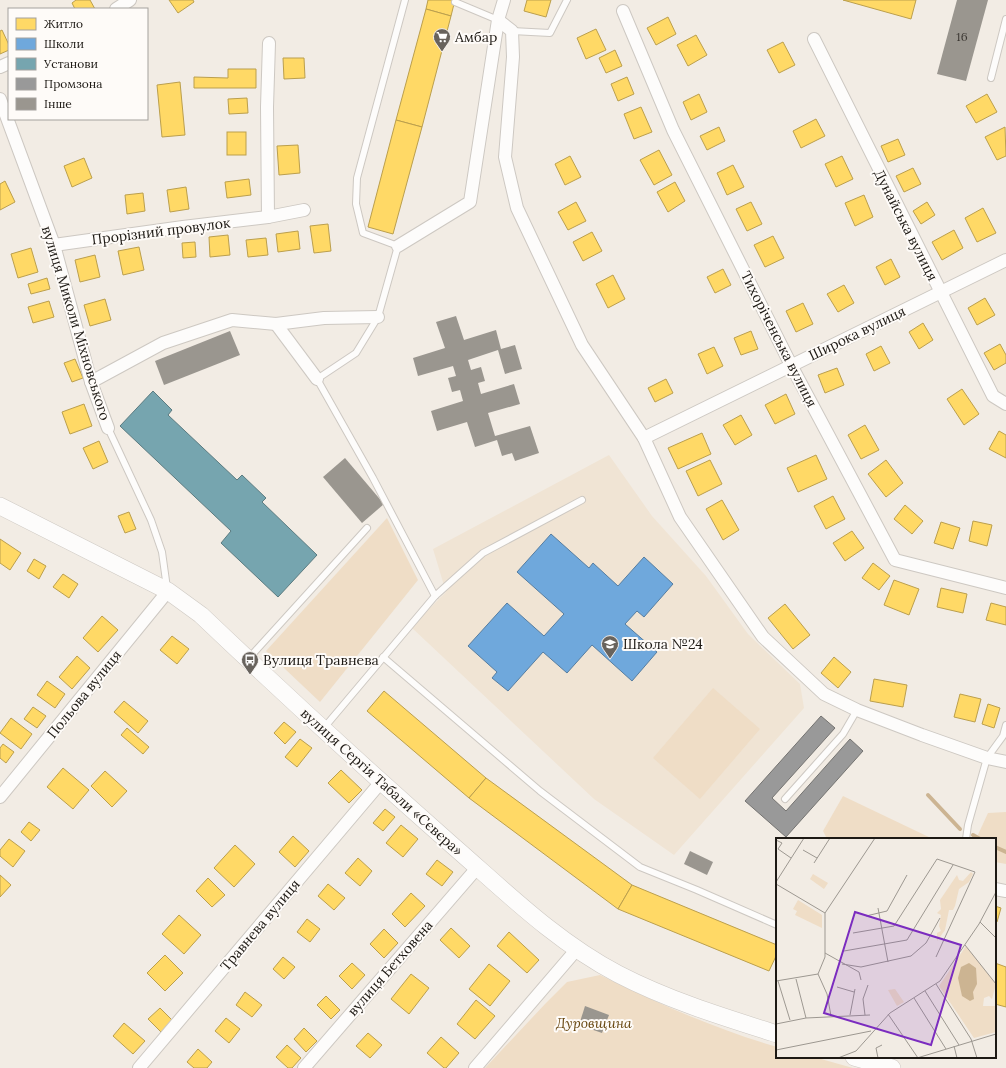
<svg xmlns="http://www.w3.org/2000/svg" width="1006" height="1068" font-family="Lora,serif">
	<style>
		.built { fill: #f0e4d4 }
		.green { fill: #efddc6 }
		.homes { fill: #ffd966; stroke: #bb9f4d }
		.schools { fill: #6fa8dc; stroke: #567da0 }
		.public { fill: #76a5af; stroke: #5b7b80 }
		.industry { fill: #999; stroke: #747371 }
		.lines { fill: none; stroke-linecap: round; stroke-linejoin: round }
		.stream { stroke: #ccb492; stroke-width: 4 }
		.building { fill: #9a968f }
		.service-casing { stroke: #cdc8c2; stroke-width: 8 }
		.minor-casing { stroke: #cdc8c2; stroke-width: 14 }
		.secondary-casing { stroke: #cdc8c2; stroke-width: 18 }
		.service { stroke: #fdfcfb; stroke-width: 6 }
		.minor { stroke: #fdfcfb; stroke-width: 12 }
		.secondary { stroke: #fdfcfb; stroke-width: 17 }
		.labels { text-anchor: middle; stroke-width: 4; stroke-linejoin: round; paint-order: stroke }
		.number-label { font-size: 12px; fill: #3c3833 }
		.poi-label { font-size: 14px; fill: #1d1914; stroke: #fefbf8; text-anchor: start }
		.street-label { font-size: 14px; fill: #1d1914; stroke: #fefbf8 }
		.park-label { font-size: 14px; font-style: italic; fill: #694812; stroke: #fefbf8 }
		.inset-road { fill: none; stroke: #9d9891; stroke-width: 1 }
		.view { fill: #7b2cbf; fill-opacity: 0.15; stroke: #7b2cbf; stroke-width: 2 }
		.inset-edge { fill: none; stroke: #1d1914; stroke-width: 2 }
	</style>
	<rect width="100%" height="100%" fill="#f2ece4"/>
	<polygon class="built" points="609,455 652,516 706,576 748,634 800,684 804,708 674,855 594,799 411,627 446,592 433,549"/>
	<g class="green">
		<polygon points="387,518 418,580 320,702 266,651"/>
		<polygon points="713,688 760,729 700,799 653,758"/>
		<polygon points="843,796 933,839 827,839 823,831"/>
		<polygon points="1006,812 1006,864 995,862 995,839 976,839 988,813"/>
		<path d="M600,975C657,1003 715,1029 777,1047V1057H814L853,1068H485L545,1004L567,982Z"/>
	</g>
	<g class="homes">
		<polygon points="76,0 90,0 95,9 75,9 72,3"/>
		<polygon points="169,0 193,0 194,2 178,13"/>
		<polygon points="428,0 455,0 451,16 426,9"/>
		<polygon points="527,0 551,0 546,17 524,11"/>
		<polygon points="843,0 916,0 911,19"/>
		<polygon points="426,9 451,16 422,127 396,120"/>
		<polygon points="668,17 676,34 656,45 647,28"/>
		<polygon points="596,29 606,50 586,59 577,38"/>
		<polygon points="2,30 9,45 9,50 0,54 0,31"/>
		<polygon points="696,35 707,55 688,66 677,45"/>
		<polygon points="783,42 795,65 779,73 767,50"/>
		<polygon points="615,50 622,66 606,73 599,58"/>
		<polygon points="283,58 304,58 305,78 284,79"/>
		<polygon points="228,69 256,69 256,88 194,88 194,77 228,78"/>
		<polygon points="627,77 634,94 618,101 611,84"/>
		<polygon points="180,82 185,135 162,137 157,85"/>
		<polygon points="699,94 707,112 691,120 683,102"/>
		<polygon points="987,94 997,112 976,123 966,106"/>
		<polygon points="247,98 248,113 229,114 228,99"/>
		<polygon points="641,107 652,132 634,139 624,114"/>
		<polygon points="816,119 825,136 801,148 793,131"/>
		<polygon points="396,120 422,127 393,234 368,227"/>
		<polygon points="719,127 725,141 707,150 700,136"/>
		<polygon points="1005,127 1006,156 997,160 985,137"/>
		<rect x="227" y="132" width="19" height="23"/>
		<polygon points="898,139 905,155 888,162 881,146"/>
		<polygon points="298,145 300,173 279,175 277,146"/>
		<polygon points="659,150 672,175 654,185 640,160"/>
		<polygon points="570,156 581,177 565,185 555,164"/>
		<polygon points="842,156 853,179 836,187 825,164"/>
		<polygon points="84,158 92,178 72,187 64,166"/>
		<polygon points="733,165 744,187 727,195 717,173"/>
		<polygon points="913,168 921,184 904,192 896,176"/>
		<polygon points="249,179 251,195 227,198 225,182"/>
		<polygon points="5,181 15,202 0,210 0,184"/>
		<polygon points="675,182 685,201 668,212 657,192"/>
		<polygon points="186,187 189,209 170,212 167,190"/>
		<polygon points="143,193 145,211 127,214 125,195"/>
		<polygon points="864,195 873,217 855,226 845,203"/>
		<polygon points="576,202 586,221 568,230 558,212"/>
		<polygon points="751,202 762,224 747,231 736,209"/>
		<polygon points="927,202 935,215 921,224 913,211"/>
		<polygon points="983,208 996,233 977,242 965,218"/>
		<polygon points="328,224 331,251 314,253 310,226"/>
		<polygon points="954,230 963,248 942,260 932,242"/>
		<polygon points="298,231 300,249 278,252 276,234"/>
		<polygon points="592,232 602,251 583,261 573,242"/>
		<polygon points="228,235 230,255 210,257 209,237"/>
		<polygon points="773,236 784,258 765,267 754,245"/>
		<polygon points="266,238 268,255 248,257 246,240"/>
		<polygon points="195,242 196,257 183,258 182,243"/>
		<polygon points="139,247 144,270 123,275 118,251"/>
		<polygon points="31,248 38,272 18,278 11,254"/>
		<polygon points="95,255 100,277 80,282 75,260"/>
		<polygon points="891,259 900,277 885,285 876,267"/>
		<polygon points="723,269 731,285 715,293 707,277"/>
		<polygon points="613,275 625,299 608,308 596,284"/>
		<polygon points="47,278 50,289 31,294 28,284"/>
		<polygon points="844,285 854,303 838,312 827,294"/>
		<polygon points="985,298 995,315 977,325 968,308"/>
		<polygon points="105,299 111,320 90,326 84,305"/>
		<polygon points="49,301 54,317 33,323 28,307"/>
		<polygon points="803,303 813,324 796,332 786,311"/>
		<polygon points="923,323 933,340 919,349 909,332"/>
		<polygon points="751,331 758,349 741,355 734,338"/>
		<polygon points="1000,344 1006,355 1006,363 994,370 984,353"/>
		<polygon points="881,346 890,363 874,371 866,354"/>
		<polygon points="714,347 723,366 707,374 698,354"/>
		<polygon points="75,359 83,378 72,382 64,363"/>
		<polygon points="837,368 844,385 825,393 818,375"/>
		<polygon points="666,379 673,393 655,402 648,388"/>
		<polygon points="962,389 979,414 964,425 947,399"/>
		<polygon points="786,394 795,414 775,424 765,405"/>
		<polygon points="84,404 92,426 70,434 62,412"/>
		<polygon points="741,415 752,435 735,445 723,425"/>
		<polygon points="865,425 879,450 861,459 848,435"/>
		<polygon points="999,431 1006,435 1006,458 989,449"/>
		<polygon points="702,433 711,454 678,469 668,448"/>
		<polygon points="99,441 108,462 93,469 83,448"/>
		<polygon points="816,455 827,479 798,492 787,468"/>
		<polygon points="710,460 722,484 698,496 686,471"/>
		<polygon points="886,460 903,483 886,497 868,474"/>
		<polygon points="833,496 845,519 826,529 814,506"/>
		<polygon points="722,500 739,530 723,540 706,509"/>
		<polygon points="905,505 923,521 912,534 894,519"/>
		<polygon points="129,512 136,529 125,533 118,516"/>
		<polygon points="973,521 992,525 987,546 969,541"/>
		<polygon points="941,522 960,528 953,549 934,543"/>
		<polygon points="852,531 864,548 845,561 833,543"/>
		<polygon points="0,539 21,553 10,570 0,563"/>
		<polygon points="34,559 46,566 39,579 27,571"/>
		<polygon points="873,563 890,576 879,590 862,578"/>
		<polygon points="63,574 78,584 69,598 53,587"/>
		<polygon points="894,580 919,589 909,615 884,605"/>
		<polygon points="941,588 967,594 963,613 937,607"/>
		<polygon points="991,603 1006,607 1006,625 986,620"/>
		<polygon points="785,604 810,635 793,649 768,618"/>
		<polygon points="102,616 118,630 98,652 83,638"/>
		<polygon points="172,636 189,649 177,664 160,650"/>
		<polygon points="77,656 90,668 72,689 59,677"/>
		<polygon points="834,657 851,672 838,688 821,673"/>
		<polygon points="874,679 907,685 903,707 870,701"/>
		<polygon points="47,681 65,694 55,708 37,695"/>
		<polygon points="384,691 486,778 469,798 367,711"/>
		<polygon points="960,694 981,699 975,722 954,717"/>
		<polygon points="124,701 148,721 138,733 114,712"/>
		<polygon points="988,704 1000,708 994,728 982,724"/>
		<polygon points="33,707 46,716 37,728 24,719"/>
		<polygon points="11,718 32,734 21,749 0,733"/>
		<polygon points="284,722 296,732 285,744 274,733"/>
		<polygon points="127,728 149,747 143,754 121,735"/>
		<polygon points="300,739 312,748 297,767 285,757"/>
		<polygon points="3,744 14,752 6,763 0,758 0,748"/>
		<polygon points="63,768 89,790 73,809 47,787"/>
		<polygon points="341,770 362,790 349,803 328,783"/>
		<polygon points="105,771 127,791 112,807 91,786"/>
		<polygon points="486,778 632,885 618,909 469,798"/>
		<polygon points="385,809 395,817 383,831 373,823"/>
		<polygon points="29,822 40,830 31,841 21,832"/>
		<polygon points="401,825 418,839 403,857 386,843"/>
		<polygon points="293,836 309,851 295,867 279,852"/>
		<polygon points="9,839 25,851 13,867 0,856 0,850"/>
		<polygon points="235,845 255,864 234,887 214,868"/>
		<polygon points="358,858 372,871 360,886 345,873"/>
		<polygon points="437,860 453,872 442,886 426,874"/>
		<polygon points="0,875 11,885 0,897"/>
		<polygon points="208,878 225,895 212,907 196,891"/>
		<polygon points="328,884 345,898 334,910 318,896"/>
		<polygon points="632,885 777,945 777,954 769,971 618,909"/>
		<polygon points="411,893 425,906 405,927 392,914"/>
		<polygon points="995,906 1001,908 997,922 995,922"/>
		<polygon points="179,915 201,935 184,954 162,934"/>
		<polygon points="307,919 320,929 310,942 297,932"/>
		<polygon points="451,928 470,946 459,958 440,940"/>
		<polygon points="384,929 398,943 384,958 370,944"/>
		<polygon points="509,932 539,960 527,973 497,946"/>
		<polygon points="165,955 183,973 165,991 147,973"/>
		<polygon points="283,957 295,967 284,979 273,969"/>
		<polygon points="352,963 365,975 352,989 339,976"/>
		<polygon points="995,963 1006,967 1006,1007 995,1004"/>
		<polygon points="489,964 510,981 490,1006 469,989"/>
		<polygon points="411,974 429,988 409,1014 391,999"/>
		<polygon points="245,992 262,1005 252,1017 236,1005"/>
		<polygon points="326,996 340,1010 331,1019 317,1005"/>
		<polygon points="476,1000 495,1016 475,1039 457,1024"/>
		<polygon points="160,1008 173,1021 161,1032 148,1019"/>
		<polygon points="226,1018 240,1029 229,1043 215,1031"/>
		<polygon points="124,1023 145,1041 133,1054 113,1036"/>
		<polygon points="304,1028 317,1041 306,1052 294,1039"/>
		<polygon points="368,1033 382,1045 370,1058 356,1046"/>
		<polygon points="441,1037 459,1053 446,1068 444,1068 427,1053"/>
		<polygon points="287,1045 301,1058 292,1068 288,1068 276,1057"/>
		<polygon points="198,1049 212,1062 207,1068 194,1068 187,1062"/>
	</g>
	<polygon class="schools" points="551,534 589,568 593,563 618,586 644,557 673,584 644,617 637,611 625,624 657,652 632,681 592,645 567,673 543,652 508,691 492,678 497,672 468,646 507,603 544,636 564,614 517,572"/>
	<polygon class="public" points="153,391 172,410 168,415 237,480 242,475 266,498 262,502 317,555 278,597 221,543 231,531 120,426"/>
	<polygon class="industry" points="821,716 835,728 772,798 786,811 850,739 863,751 786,837 745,801"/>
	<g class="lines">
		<g class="stream">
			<polyline points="928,795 960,829"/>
			<polyline points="973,835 980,839"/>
			<polyline points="995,847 1006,852"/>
		</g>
	</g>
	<g class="building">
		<polygon points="957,0 988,0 966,81 937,74"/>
		<polygon points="456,316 464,340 496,330 501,349 515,345 522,369 505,374 498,350 468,360 471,370 481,367 485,381 478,383 481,394 514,384 520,404 488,413 495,436 530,426 539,453 515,461 512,453 502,456 497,440 475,447 467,422 437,431 431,411 463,401 460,390 452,392 448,378 456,376 453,366 418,376 413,358 445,348 436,322"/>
		<polygon points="230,331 240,355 164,385 155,361"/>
		<polygon points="345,458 384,504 362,523 323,477"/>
		<polygon points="690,851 713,862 707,875 684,864"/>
		<polygon points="585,1006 609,1015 602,1033 579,1025"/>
	</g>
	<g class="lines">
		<g class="service-casing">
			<g id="service">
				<polyline points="405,0 357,178 356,204 363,233 398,246 378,317 356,353 317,379 373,478 435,596"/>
				<polyline points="455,2 498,20"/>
				<polyline points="512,31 550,33 567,0"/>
				<polyline points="991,78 1006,19"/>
				<polyline points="108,428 151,520 162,552 167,588"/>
				<polyline points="383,657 540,791 640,867 697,890 777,925"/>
				<polyline points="249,658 367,528"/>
				<polyline points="323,729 435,596 483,553 582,500"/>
				<polyline points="785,799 843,734 857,710"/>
				<polyline points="966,839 968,825 987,758 1003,736 1006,725"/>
			</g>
		</g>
		<g class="minor-casing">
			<g id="minor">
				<polyline points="116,9 130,0"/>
				<polyline points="623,11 673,130 791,365 895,560 1006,588"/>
				<polyline points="498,20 512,31 513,57 505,157 517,208 582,345 644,438 680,517 763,637 824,694 857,710 922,735 987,758 1006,762"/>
				<polyline points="814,39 993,396 1006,404"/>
				<polyline points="0,67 9,63"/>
				<polyline points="0,99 54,245 91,382 108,428"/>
				<polyline points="268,217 267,107 269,43"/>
				<polyline points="54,245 183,227 268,217 304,210"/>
				<polyline points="398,246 470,202 498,20 504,0"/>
				<polyline points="276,324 317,379"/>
				<polyline points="91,382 163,343 232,320 276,324 324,318 378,317"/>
				<polyline points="644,438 1006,260"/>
				<polyline points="0,797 168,591"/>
				<polyline points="995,889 1006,891"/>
				<polyline points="139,1068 381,782"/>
				<polyline points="304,1068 477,868"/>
				<polyline points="475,1068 577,949"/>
			</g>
		</g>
		<g class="secondary-casing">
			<g id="secondary">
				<path d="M0,506L168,591L201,615C283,693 367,770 452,845C505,891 555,941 618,974C668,1000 723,1017 777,1034"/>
				<polyline points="854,1057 892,1068"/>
			</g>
		</g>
		<use href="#service" class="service"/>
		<use href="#minor" class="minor"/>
		<use href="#secondary" class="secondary"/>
	</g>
	<defs>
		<g id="supermarket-pin" transform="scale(0.9)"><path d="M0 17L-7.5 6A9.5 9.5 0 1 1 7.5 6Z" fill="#68635d" stroke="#fefbf8"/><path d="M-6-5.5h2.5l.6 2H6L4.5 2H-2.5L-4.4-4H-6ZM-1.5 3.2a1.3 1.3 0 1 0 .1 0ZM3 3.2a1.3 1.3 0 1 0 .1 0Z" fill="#fff"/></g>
		<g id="school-pin" transform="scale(0.9)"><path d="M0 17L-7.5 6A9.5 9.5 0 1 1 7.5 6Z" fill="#68635d" stroke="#fefbf8"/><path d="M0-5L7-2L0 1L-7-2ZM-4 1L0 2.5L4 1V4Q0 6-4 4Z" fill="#fff"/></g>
		<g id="bus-pin" transform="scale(0.9)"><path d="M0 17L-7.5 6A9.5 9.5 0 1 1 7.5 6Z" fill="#68635d" stroke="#fefbf8"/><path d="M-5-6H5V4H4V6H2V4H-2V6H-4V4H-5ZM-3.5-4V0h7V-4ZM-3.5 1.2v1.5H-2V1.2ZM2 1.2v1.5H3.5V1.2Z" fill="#fff"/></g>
	</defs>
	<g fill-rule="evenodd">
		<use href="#supermarket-pin" x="442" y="37"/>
		<use href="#school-pin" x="610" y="644"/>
		<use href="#bus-pin" x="250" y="660"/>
	</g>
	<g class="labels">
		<g class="number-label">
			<text x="962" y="41">16</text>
		</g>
		<g class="poi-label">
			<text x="455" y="42">Амбар</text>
			<text x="623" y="649">Школа №24</text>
			<text x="263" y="665">Вулиця Травнева</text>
		</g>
		<g class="street-label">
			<text transform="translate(906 225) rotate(63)" y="5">Дунайська вулиця</text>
			<text transform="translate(161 231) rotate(-7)" y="5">Прорізний провулок</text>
			<text transform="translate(76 323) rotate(73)" y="5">вулиця Миколи Міхновського</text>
			<text transform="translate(857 333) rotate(-26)" y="5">Широка вулиця</text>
			<text transform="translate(779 339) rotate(63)" y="5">Тихоріченська вулиця</text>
			<text transform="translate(84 694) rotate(-51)" y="5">Польова вулиця</text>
			<text transform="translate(382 782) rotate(42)" y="5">вулиця Сергія Табали «Сєвєра»</text>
			<text transform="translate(260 925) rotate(-50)" y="5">Травнева вулиця</text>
			<text transform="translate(390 968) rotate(-49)" y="5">вулиця Бетховена</text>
		</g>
		<g class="park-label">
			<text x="594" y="1028">Дуровщина</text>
		</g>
	</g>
	<g transform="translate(776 838)">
		<rect width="220" height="220" fill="#f2ece4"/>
		<path d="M195,34L197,36L193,44L183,51L179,68L177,72H173L169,92L161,103V95L165,93L163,88L165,77L161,75L165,71L164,62L181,37L183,42L187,43ZM37,36L52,45L48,51L34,41ZM22,62L46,77V90L19,77L21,73L17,71ZM190,108L220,146L216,161L213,158L208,160L207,168H220V194L198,200L163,148ZM119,151L128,164L121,168L112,152Z" fill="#efddc6"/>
		<path d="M193,125L200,130L201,146L197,154L198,161L194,163L186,158L182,140L185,129Z" fill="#ccb492"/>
		<path class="inset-road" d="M0,2L6,5L2,11L15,20M27,12L41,20M38,25L54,0M0,44L28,0M0,46L49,75M102,70L112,124M49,75L99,0M90,78L111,73L131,37M204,84L220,100M77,95L118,88L161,21L199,34L160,119M189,107L220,146M68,113L131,102L177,27M49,115L83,134L85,142M66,126L85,129L135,118L150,105L164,80M42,136L49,119V75M42,136L51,156L55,178M20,141L30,180M0,143L42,136M2,143L14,182M160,146L195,201L201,220M61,149L78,154M149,153L183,207M138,160L170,211M112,176L142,220M74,177L79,151M89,177L87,161L92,147M0,186L30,180L94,177M178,208L181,220M0,212L95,193M62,220L80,213L114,175L164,143L203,86L220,54M102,220L100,210L106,207M141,220L220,196"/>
		<path class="view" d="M79,74L185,107L155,207L48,175Z"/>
		<rect width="220" height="220" class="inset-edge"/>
	</g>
	<rect x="8" y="8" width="140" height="112" fill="#fefbf8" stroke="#a4a19d"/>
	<rect x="16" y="18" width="20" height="12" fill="#ffd966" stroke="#a4a19d"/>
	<text x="44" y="28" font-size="12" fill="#1d1914">Житло</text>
	<rect x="16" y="38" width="20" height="12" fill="#6fa8dc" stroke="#a4a19d"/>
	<text x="44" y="48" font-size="12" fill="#1d1914">Школи</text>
	<rect x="16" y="58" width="20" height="12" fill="#76a5af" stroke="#a4a19d"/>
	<text x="44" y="68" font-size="12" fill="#1d1914">Установи</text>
	<rect x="16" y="78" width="20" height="12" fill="#999999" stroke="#a4a19d"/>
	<text x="44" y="88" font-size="12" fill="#1d1914">Промзона</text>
	<rect x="16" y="98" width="20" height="12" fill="#9a968f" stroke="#a4a19d"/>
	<text x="44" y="108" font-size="12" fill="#1d1914">Інше</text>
</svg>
